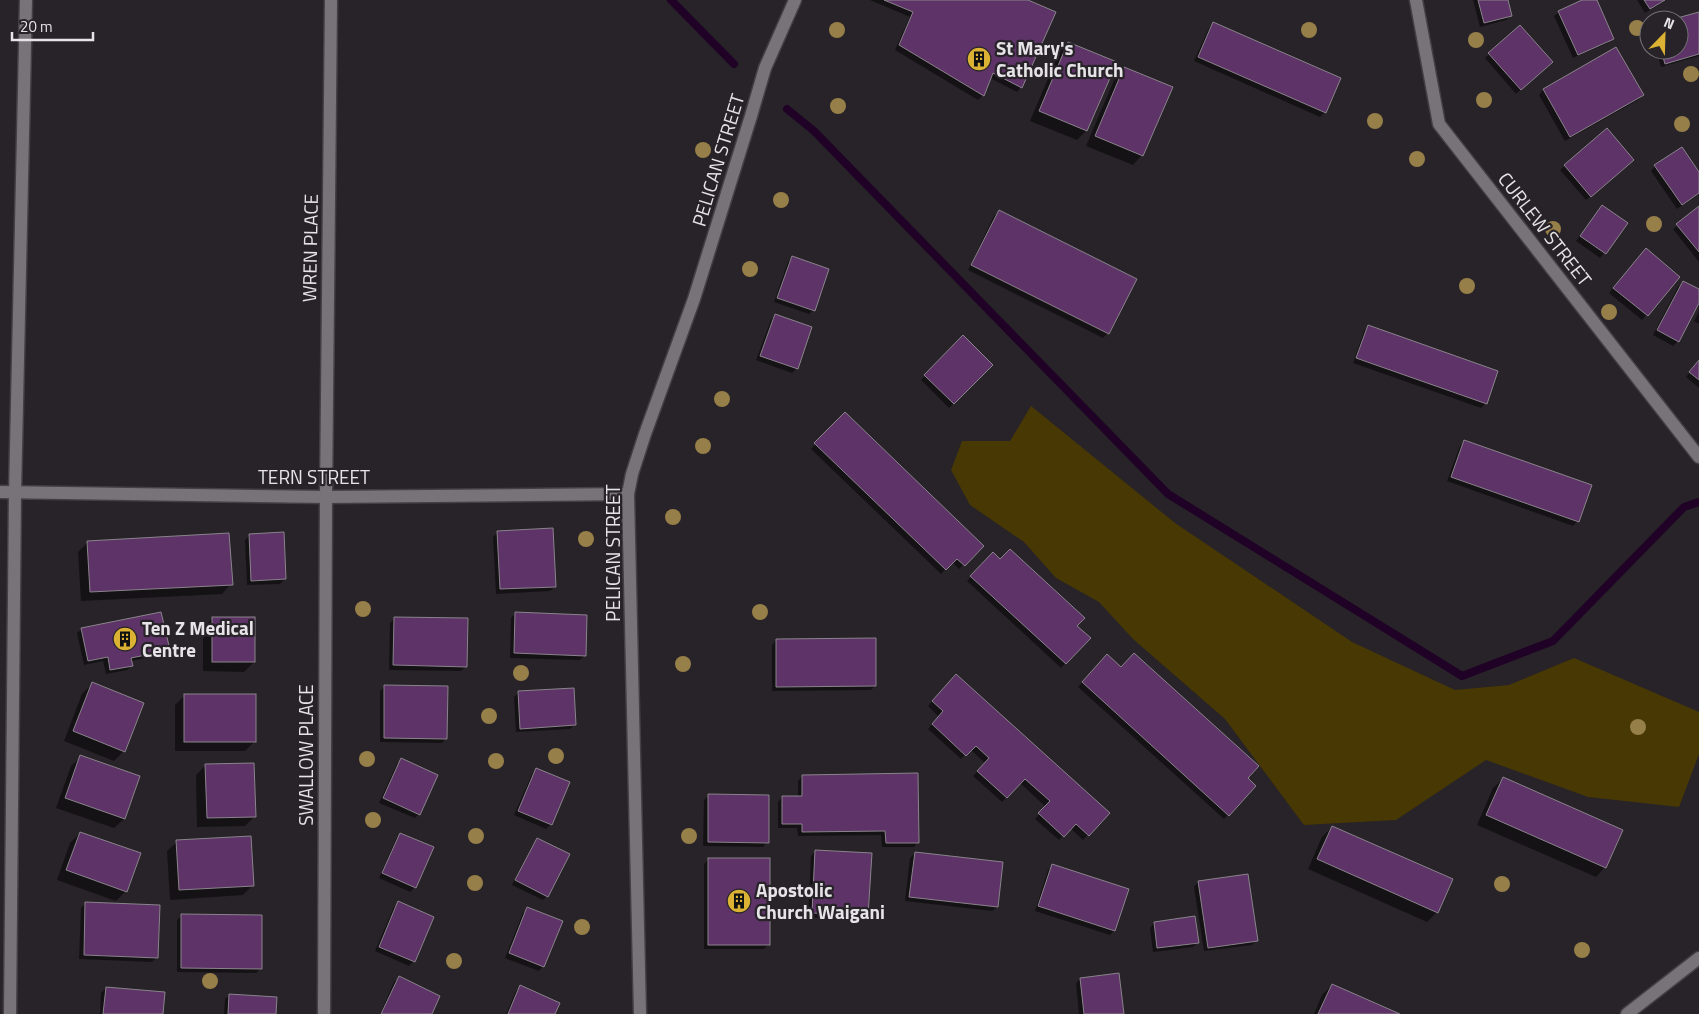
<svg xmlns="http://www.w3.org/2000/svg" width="1699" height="1014" font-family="'Titillium Web',sans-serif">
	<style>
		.green { fill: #483804 }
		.shadow { fill: #0007 }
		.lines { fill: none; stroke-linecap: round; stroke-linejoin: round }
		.stream { stroke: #200227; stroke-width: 8 }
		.building { fill: #5e3368; stroke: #89848a }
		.street-casing { stroke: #434044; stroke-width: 15 }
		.street { stroke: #787379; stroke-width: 12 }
		.tree { fill: #967f48 }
		.labels { text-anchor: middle; stroke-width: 4.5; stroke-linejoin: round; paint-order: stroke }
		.poi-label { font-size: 19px; font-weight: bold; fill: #e6e4e7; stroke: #272328; text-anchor: start }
		.street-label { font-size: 19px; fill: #e6e4e7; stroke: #272328 }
	</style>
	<rect width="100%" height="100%" fill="#272328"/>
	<polygon class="green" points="1031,406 1175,523 1352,642 1455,690 1509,685 1574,658 1699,712 1699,754 1679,807 1588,797 1486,760 1396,820 1304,825 1225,719 1133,639 1099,602 1056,578 1024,542 970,505 951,470 962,441 1010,441"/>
	<g class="shadow">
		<polygon points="870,0 1026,0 1021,87 1017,92 990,78 983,95 978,100 895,50 910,17"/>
		<polygon points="1473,0 1507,0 1511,16 1506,20 1480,27"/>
		<polygon points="1586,0 1596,0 1613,38 1608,43 1573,58 1554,16 1559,12"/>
		<polygon points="1637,0 1666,0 1645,13"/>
		<polygon points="1699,13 1699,56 1661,67 1656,50 1679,50 1679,20 1674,20"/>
		<polygon points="1214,23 1325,112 1320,117 1194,61 1209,28"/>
		<polygon points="1068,44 1086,131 1077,140 1030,121 1059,53"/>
		<polygon points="1616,49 1643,95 1638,100 1565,141 1539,95 1543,90"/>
		<polygon points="1489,54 1547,67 1516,94 1485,58"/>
		<polygon points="1124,68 1142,155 1133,165 1086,146 1115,78"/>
		<polygon points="1628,165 1586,200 1560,170 1565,166"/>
		<polygon points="1655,166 1699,174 1699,194 1677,209 1651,171"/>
		<polygon points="1602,206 1626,224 1600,258 1576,241"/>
		<polygon points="1699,208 1699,262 1673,229"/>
		<polygon points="999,212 1108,333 1103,338 968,270 994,216"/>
		<polygon points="1641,255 1678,277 1642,320 1609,293"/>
		<polygon points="792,257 814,310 809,314 774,302 788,262"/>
		<polygon points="1683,282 1699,290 1699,300 1678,341 1673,346 1653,335 1678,287"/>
		<polygon points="1699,312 1699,324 1694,321"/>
		<polygon points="775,315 810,328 796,369 792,373 756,360 771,320"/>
		<polygon points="1368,326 1486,403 1481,408 1353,363 1364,331"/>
		<polygon points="963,337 991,365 949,408 921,380"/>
		<polygon points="1699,361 1699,388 1686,377"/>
		<polygon points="845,413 982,546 959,569 952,562 941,574 811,449"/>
		<polygon points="1464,441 1578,521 1573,526 1447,481 1460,446"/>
		<polygon points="498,532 555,587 550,591 496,594 493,537"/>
		<polygon points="250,535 285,579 280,584 247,585 245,540"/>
		<polygon points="88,542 231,584 222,594 81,601 78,552"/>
		<polygon points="993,554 1089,638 1061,668 967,581"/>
		<polygon points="516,613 584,656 580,660 510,658 511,618"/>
		<polygon points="213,618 254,662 244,672 203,671 203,628"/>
		<polygon points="395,618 466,666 461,671 389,670 390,623"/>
		<polygon points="82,629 168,650 164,654 131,661 132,666 127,670 106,674 103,661 84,665 77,633"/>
		<polygon points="776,640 875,686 871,690 772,691 772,645"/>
		<polygon points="1103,660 1246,778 1228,815 1224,819 1078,687"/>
		<polygon points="952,680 1108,813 1083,840 1070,828 1059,840 1035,819 1046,807 1020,783 1002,802 973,776 985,763 970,749 961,759 928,729 939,717 928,706"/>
		<polygon points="92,684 124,751 114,761 64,741 82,694"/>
		<polygon points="385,686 446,738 442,743 380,742 380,691"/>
		<polygon points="518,693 575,724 570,729 516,732 514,697"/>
		<polygon points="185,695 255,741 245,751 175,751 175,705"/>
		<polygon points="81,757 138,777 124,819 114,828 56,808 71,766"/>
		<polygon points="401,760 419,814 415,818 379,803 397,764"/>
		<polygon points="205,766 255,816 245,826 197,827 196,775"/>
		<polygon points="536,769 551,824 546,829 514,815 532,774"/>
		<polygon points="802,776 918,842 914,847 882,847 881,835 798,836 797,828 778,828 778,802 782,797 798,797 798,781"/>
		<polygon points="1503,779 1605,867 1596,877 1477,825 1493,788"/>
		<polygon points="708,796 767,842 763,847 703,846 704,800"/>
		<polygon points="1332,827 1437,912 1427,922 1308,869 1322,837"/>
		<polygon points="80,833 126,891 116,901 57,880 70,843"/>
		<polygon points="400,834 415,887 410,892 379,878 396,839"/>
		<polygon points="537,839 547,896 543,900 512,885 533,844"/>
		<polygon points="177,842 253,885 243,895 170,900 167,851"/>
		<polygon points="816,851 867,916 862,921 808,917 811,856"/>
		<polygon points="915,853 1001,863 997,907 992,911 905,901 910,858"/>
		<polygon points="709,859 769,944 764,949 704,949 704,864"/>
		<polygon points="1053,866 1114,931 1110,935 1035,911 1048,870"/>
		<polygon points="1198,882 1256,940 1252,945 1204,951 1194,887"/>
		<polygon points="86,903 157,957 152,962 79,959 81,908"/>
		<polygon points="399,903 414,961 409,966 375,951 394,907"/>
		<polygon points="528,909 543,966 539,971 505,958 523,913"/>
		<polygon points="182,915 261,968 256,973 177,972 177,920"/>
		<polygon points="1194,917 1198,942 1193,947 1153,952 1150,928 1154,923"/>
		<polygon points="399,978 430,1014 380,1014 394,982"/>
		<polygon points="1080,979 1122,1014 1079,1014 1076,983"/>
		<polygon points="1332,985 1397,1014 1314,1014 1322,995"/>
		<polygon points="521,987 554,1014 506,1014 516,991"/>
		<polygon points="106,988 162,1014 100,1014 101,993"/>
		<polygon points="230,995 275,1014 224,1014 225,999"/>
	</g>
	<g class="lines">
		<g class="stream">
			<polyline points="671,0 734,64"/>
			<polyline points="787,109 814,131 1168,494 1462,676 1553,641 1684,507 1699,502"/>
		</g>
	</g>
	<g class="building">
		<polygon points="884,0 1028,0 1056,12 1022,88 993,73 984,96 899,45 913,12"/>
		<polygon points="1478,0 1508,0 1512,16 1484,23"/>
		<polygon points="1582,0 1597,0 1614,39 1578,55 1558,11"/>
		<polygon points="1644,0 1665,0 1650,9"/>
		<polygon points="1699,12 1699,54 1665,64 1661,50 1679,50 1679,20 1670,20"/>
		<polygon points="1213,22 1341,78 1326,113 1198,57"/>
		<polygon points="1520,25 1553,62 1521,90 1488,53"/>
		<polygon points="1068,42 1117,62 1087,131 1039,111"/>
		<polygon points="1616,47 1644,95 1570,137 1543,89"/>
		<polygon points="1124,67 1173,87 1143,156 1095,136"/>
		<polygon points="1607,128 1634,160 1591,197 1564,165"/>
		<polygon points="1682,147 1699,172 1699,193 1682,205 1654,165"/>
		<polygon points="1602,205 1628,223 1606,254 1580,236"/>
		<polygon points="1699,206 1699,252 1676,224"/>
		<polygon points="999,210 1137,279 1109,334 971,265"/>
		<polygon points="1646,248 1680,277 1648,316 1613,288"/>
		<polygon points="792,256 829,269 815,311 777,298"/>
		<polygon points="1683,281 1699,289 1699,303 1679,342 1657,330"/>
		<polygon points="775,314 812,327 798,369 760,356"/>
		<polygon points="1368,325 1498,371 1487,404 1356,358"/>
		<polygon points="963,335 993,365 954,404 924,375"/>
		<polygon points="1699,360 1699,380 1689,372"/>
		<polygon points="845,412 984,546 965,566 957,559 946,570 814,443"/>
		<polygon points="1464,440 1592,485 1579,522 1451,477"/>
		<polygon points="553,528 556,587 500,589 497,531"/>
		<polygon points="284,532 286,579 251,581 249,534"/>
		<polygon points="229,533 233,585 90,592 87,541"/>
		<polygon points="1010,549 1085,618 1077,626 1091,638 1066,664 970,576 993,552 1000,559"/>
		<polygon points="161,612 170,650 131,658 133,666 110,670 108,657 88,661 81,628"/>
		<polygon points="515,612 587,615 586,656 514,653"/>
		<rect x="212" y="617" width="43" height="45"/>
		<polygon points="394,617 468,618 467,667 393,665"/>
		<polygon points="876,638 876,686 776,687 776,639"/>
		<polygon points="1134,653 1259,766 1248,778 1256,786 1229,816 1082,682 1107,654 1121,667"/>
		<polygon points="956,674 1110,813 1089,836 1076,824 1064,837 1038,813 1050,801 1025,779 1007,798 977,771 989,758 976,746 966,756 932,724 943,711 932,701"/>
		<polygon points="92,682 144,703 125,752 73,731"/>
		<polygon points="384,685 448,686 447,739 384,738"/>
		<polygon points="574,688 576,725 520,729 518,691"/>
		<rect x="184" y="694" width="72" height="48"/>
		<polygon points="80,755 140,776 125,819 65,798"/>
		<polygon points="401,758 438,775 420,815 383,798"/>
		<polygon points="254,763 256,817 207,818 205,764"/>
		<polygon points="536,768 570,782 552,825 518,811"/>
		<polygon points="918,773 919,843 886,843 885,831 802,832 802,824 782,824 782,796 802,796 802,775"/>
		<polygon points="1503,777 1623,830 1606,868 1486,815"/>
		<polygon points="708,794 769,795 769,843 708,842"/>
		<polygon points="1332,826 1453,879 1438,913 1317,859"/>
		<polygon points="80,832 141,853 127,892 66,870"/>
		<polygon points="400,833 434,847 416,888 382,873"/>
		<polygon points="251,836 254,886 179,890 176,840"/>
		<polygon points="537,838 570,854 548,897 515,880"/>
		<polygon points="815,850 872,853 868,916 812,913"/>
		<polygon points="915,852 1003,862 998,907 909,897"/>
		<rect x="708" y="858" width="62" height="87"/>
		<polygon points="1052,864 1129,889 1115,931 1038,906"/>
		<polygon points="1248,874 1258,941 1208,948 1198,881"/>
		<polygon points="398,901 434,917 415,962 379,947"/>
		<polygon points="85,902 160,905 158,958 84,955"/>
		<polygon points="527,907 563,921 544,967 509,953"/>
		<polygon points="181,914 262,915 262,969 181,968"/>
		<polygon points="1195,916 1199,943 1157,948 1154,922"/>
		<polygon points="1119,973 1124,1014 1084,1014 1080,978"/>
		<polygon points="399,976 440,996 432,1014 381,1014"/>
		<polygon points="1332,984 1400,1014 1318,1014"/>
		<polygon points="520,985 560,1003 555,1014 508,1014"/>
		<polygon points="106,987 165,992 163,1014 103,1014"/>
		<polygon points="229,994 277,997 276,1014 228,1014"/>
	</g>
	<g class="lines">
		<g class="street-casing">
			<g id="street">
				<polyline points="1416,0 1439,124 1699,457"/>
				<polyline points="0,492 326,497 628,494"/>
				<polyline points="10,1014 15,493 26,0"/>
				<polyline points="324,1014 326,497 331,0"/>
				<polyline points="640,1014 628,494 632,474 645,434 694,299 751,116 765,68 795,0"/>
				<polyline points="1627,1014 1699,958"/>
			</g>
		</g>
		<use href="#street" class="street"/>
	</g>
	<g class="tree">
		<circle cx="1637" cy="28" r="8"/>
		<circle cx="837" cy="30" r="8"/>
		<circle cx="1309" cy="30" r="8"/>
		<circle cx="1476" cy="40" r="8"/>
		<circle cx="1691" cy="74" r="8"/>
		<circle cx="1484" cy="100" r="8"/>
		<circle cx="838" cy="106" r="8"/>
		<circle cx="1375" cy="121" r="8"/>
		<circle cx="1682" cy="124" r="8"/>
		<circle cx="703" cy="150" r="8"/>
		<circle cx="1417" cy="159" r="8"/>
		<circle cx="781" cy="200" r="8"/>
		<circle cx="1654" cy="224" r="8"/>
		<circle cx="1553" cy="229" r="8"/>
		<circle cx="750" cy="269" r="8"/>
		<circle cx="1467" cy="286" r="8"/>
		<circle cx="1609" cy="312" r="8"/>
		<circle cx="722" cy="399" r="8"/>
		<circle cx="703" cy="446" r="8"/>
		<circle cx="673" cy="517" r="8"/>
		<circle cx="586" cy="539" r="8"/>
		<circle cx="363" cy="609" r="8"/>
		<circle cx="760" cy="612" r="8"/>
		<circle cx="683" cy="664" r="8"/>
		<circle cx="521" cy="673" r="8"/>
		<circle cx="489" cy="716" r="8"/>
		<circle cx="1638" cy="727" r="8"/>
		<circle cx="556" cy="756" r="8"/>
		<circle cx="367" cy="759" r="8"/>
		<circle cx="496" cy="761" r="8"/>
		<circle cx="373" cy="820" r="8"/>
		<circle cx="476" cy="836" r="8"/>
		<circle cx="689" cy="836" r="8"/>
		<circle cx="475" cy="883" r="8"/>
		<circle cx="1502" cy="884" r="8"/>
		<circle cx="582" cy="927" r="8"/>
		<circle cx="1582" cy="950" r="8"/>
		<circle cx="454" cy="961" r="8"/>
		<circle cx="210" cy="981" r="8"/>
	</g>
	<defs>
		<g id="building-disc" transform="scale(1.25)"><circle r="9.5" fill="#dbb233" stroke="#272328"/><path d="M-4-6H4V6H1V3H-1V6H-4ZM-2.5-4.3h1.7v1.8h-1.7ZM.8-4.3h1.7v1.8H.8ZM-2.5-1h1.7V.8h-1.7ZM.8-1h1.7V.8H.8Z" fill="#111"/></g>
	</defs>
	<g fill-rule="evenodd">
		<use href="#building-disc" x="979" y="59"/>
		<use href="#building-disc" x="125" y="639"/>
		<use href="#building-disc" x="739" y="901"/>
	</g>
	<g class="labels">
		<g class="poi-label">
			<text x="996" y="55">St Mary's<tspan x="996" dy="22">Catholic Church</tspan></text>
			<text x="142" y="635">Ten Z Medical<tspan x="142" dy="22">Centre</tspan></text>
			<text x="756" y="897">Apostolic<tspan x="756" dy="22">Church Waigani</tspan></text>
		</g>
		<g class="street-label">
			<text transform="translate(718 160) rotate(-73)" y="7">PELICAN STREET</text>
			<text transform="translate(1545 229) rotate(52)" y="7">CURLEW STREET</text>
			<text transform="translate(310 248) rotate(-89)" y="7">WREN PLACE</text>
			<text x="314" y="484">TERN STREET</text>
			<text transform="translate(613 553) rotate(-90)" y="7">PELICAN STREET</text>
			<text transform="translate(306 755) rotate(-90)" y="7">SWALLOW PLACE</text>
		</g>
	</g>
	<g transform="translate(1664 35) rotate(23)"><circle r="24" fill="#272328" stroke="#737074"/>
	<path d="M0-4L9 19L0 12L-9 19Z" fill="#dbb233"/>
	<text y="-8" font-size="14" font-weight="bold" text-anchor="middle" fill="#e6e4e7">N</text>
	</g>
	<path d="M12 32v8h81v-8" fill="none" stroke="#e6e4e7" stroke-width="2.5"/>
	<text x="20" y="32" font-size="15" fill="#e6e4e7" stroke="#272328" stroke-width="4" paint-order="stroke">20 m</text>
</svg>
